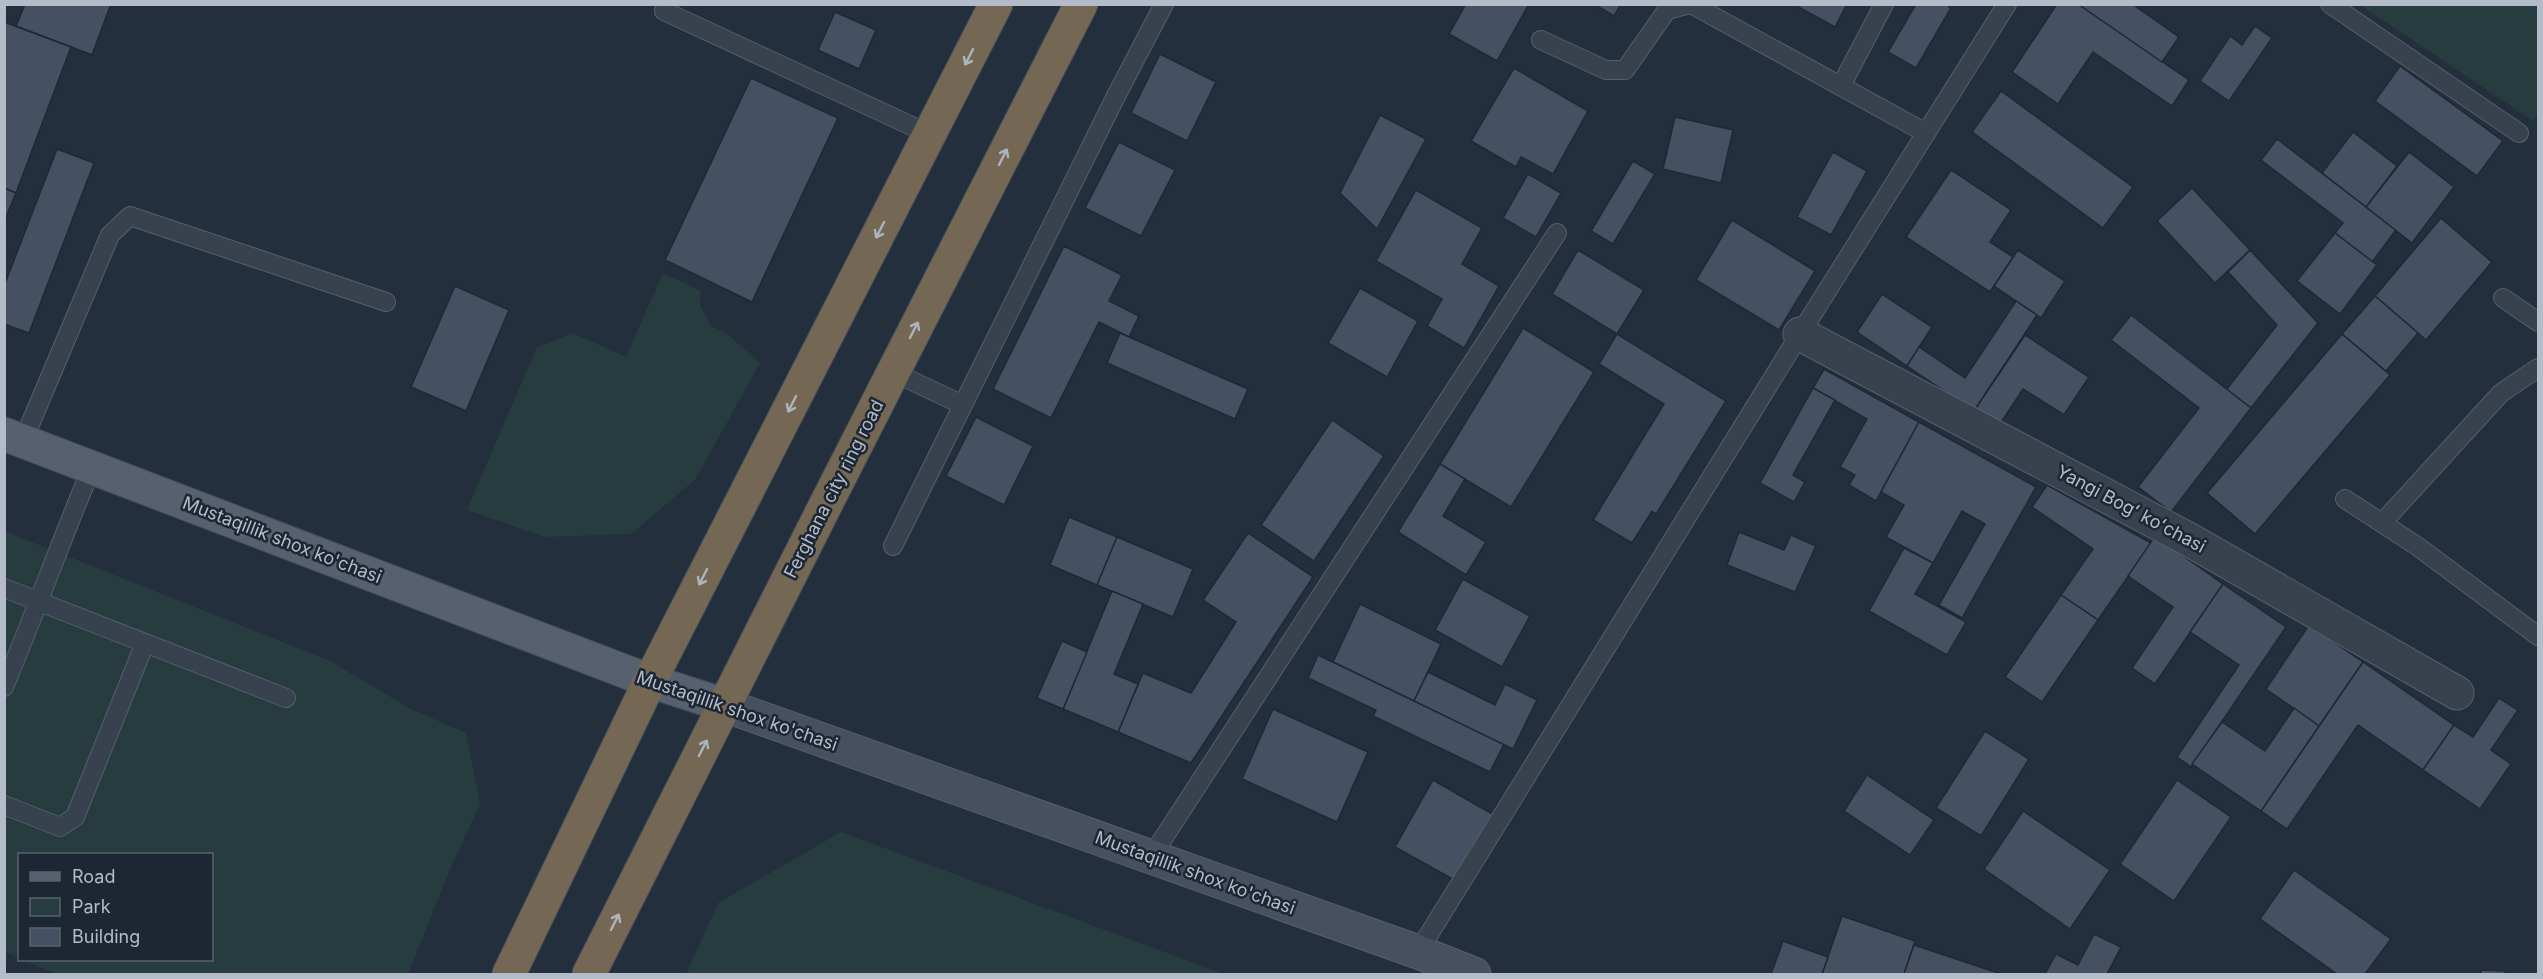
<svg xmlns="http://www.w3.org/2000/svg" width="2543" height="979" font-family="Inter,sans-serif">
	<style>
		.green { fill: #263c3f }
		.building { fill: #455162; stroke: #1f2835; stroke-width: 1.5 }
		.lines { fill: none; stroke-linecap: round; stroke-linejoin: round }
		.lane-casing { stroke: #565f6c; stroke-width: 20 }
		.street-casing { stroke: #565f6c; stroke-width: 35 }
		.secondary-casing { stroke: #565f6c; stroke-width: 35 }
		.primary-casing { stroke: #414a57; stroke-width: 35 }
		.highway-casing { stroke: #434c59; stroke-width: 35 }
		.lane { stroke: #38414e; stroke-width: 18 }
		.street { stroke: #38414e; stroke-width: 33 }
		.secondary { stroke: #465061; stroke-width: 33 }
		.primary { stroke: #56606e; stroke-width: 33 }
		.highway { stroke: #746855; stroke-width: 33 }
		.oneway { stroke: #aeb4bd }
		.labels { text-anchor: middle; stroke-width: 5; stroke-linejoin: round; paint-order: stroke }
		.street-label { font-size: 18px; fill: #b4bcc9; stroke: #1d2633 }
	</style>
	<rect width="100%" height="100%" fill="#242f3e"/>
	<g class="green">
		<polygon points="2360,5 2538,5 2538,114 2533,121"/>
		<polygon points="663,273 701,291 700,306 712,327 724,331 760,363 695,480 631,534 545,537 467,510 537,347 573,333 626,357"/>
		<polygon points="4,531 330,661 409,708 466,733 480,804 451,867 408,974 58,974 22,960 212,960 212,854 20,854 19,958 5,952"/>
		<polygon points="841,832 1224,974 686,974 718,903"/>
	</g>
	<g class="building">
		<polygon points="25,4 111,4 92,55 16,26"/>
		<polygon points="1466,4 1529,4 1497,61 1449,34"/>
		<polygon points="1594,4 1621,4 1614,16"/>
		<polygon points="1793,4 1847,4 1835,27"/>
		<polygon points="1916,4 1945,4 1951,8 1916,68 1888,52"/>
		<polygon points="2057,4 2078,4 2189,80 2172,106 2093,52 2058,104 2012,72"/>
		<polygon points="2078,4 2132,4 2179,37 2162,62"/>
		<polygon points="835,12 876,30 859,69 818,50"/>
		<polygon points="4,22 71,47 16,193 4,188"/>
		<polygon points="2255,26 2272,38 2229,101 2200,81 2230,36 2242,45"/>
		<polygon points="1160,54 1216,82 1187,141 1131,113"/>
		<polygon points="2400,66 2503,141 2477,176 2375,101"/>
		<polygon points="1514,68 1588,111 1553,174 1521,157 1516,167 1471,141"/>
		<polygon points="751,78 838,118 752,302 665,260"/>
		<polygon points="2001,91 2133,187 2103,228 1972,132"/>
		<polygon points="1380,115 1426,139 1377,229 1340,193"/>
		<polygon points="1675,117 1733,130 1721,183 1663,169"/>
		<polygon points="2353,132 2397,166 2366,207 2322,173"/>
		<polygon points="2277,139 2396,230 2372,262 2335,233 2343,223 2261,160"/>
		<polygon points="1119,142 1175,170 1141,236 1085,208"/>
		<polygon points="57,149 94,163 29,333 4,324 4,286"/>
		<polygon points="1833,152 1867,171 1831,235 1797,217"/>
		<polygon points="2409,152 2454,187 2412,243 2366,207"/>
		<polygon points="1633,161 1655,174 1613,244 1591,231"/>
		<polygon points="1951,170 2011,210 1990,242 2013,257 1990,292 1906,237"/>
		<polygon points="1528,174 1561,193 1536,237 1503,218"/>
		<polygon points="4,188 16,193 4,222"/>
		<polygon points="2192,188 2250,250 2215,283 2157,221"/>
		<polygon points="1416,190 1482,228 1462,264 1499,286 1464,348 1427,326 1442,299 1376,261"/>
		<polygon points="2441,218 2492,262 2426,340 2375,296"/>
		<polygon points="1732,220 1815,271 1779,330 1696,280"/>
		<polygon points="2335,233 2377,265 2340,314 2297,281"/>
		<polygon points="1064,246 1122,275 1109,301 1139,316 1129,337 1099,322 1051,418 993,389"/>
		<polygon points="1578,250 1644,290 1617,334 1552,294"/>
		<polygon points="2018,250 2065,281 2041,318 1994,286"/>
		<polygon points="2250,250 2318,323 2251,408 2226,390 2277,325 2228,272"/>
		<polygon points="455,286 509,310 466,411 411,387"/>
		<polygon points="1360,288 1418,321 1387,377 1328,343"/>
		<polygon points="1882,294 1932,327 1907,366 1857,332"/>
		<polygon points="2375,296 2418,333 2386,371 2342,334"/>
		<polygon points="2016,301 2037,315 1974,411 1907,366 1919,347 1965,378"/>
		<polygon points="2131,315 2251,408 2171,512 2138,487 2199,408 2111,340"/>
		<polygon points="1523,328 1594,372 1511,507 1440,464"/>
		<polygon points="1120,333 1248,389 1235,419 1107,363"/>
		<polygon points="1617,334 1726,401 1656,514 1652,511 1632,543 1593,520 1664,404 1599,364"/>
		<polygon points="2342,334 2390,375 2255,534 2207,493"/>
		<polygon points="2025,335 2089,377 2064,415 2023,389 1998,427 1974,411"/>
		<polygon points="1824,369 1919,422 1876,501 1849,485 1855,475 1840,467 1867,419 1813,388"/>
		<polygon points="1813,388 1835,400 1793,475 1805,482 1794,502 1760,483"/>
		<polygon points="976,417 1033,446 1004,505 946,476"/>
		<polygon points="1332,420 1384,456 1314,561 1261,525"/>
		<polygon points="1919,422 2036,487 1962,618 1939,605 1985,524 1962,511 1933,563 1886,537 1904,505 1881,492"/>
		<polygon points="1440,464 1465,479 1443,516 1486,542 1466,575 1398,532"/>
		<polygon points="2047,485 2151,543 2098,620 2061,595 2093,549 2032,507"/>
		<polygon points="1069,517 1117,537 1097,585 1050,565"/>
		<polygon points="1739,532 1784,550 1791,535 1816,546 1795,592 1727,565"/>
		<polygon points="1248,533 1313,577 1191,763 1118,732 1143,673 1191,693 1236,622 1203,600"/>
		<polygon points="2155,536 2223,584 2155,684 2132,668 2173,607 2128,576"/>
		<polygon points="1117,537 1193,569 1173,617 1097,585"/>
		<polygon points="1904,548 1933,563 1915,594 1966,622 1947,655 1869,611"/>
		<polygon points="1463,579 1530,616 1502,667 1435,630"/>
		<polygon points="2223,584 2286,627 2191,767 2177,757 2239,665 2190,632"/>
		<polygon points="1112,591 1143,604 1114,674 1138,684 1118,732 1063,709"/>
		<polygon points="2061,595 2098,620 2042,702 2005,677"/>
		<polygon points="1360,604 1441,644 1414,701 1333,662"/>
		<polygon points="2309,625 2363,662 2319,726 2266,689"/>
		<polygon points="1062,641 1087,652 1063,709 1037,698"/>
		<polygon points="1318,655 1504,744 1490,772 1373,716 1376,710 1308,678"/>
		<polygon points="2363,662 2454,725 2423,770 2358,725 2287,829 2261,811"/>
		<polygon points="1428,672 1495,705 1505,684 1537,700 1513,749 1414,701"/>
		<polygon points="2499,698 2518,710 2491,750 2511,764 2480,809 2423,770 2454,725 2473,737"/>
		<polygon points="2294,708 2319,726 2261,811 2192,764 2222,722 2265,751"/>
		<polygon points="1273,709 1368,752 1337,822 1242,779"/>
		<polygon points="1985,731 2029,759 1981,836 1936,808"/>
		<polygon points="1867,775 1934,820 1910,855 1844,811"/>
		<polygon points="1433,780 1494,815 1456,881 1395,847"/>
		<polygon points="2177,780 2231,817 2174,901 2120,864"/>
		<polygon points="2023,811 2110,870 2070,929 1984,869"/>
		<polygon points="2294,870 2391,939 2365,974 2337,974 2260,919"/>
		<polygon points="1842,916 1915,941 1904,974 1822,974"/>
		<polygon points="2094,934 2121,947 2107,974 2045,974 2056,954 2078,965"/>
		<polygon points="1783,941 1828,957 1822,974 1771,974"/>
		<polygon points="1914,945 2001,974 1904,974"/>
		<polygon points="2481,970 2505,971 2505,974 2481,974"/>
	</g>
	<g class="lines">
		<g class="lane-casing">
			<g id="lane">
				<polyline points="1691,4 1926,133"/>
				<polyline points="2330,4 2519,133"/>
				<polyline points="664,11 929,134"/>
				<polyline points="1541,40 1606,70 1625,70 1667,10 1690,4"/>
				<polyline points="1841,86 1884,4"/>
				<polyline points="2503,298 2538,322"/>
				<polyline points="893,372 963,405"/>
				<polyline points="23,441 110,235 130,216 386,302"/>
				<polyline points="2345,499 2417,546 2538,636"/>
				<polyline points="2382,523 2501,393 2538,368"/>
				<polyline points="893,546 1116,96 1164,4"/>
				<polyline points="4,588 286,698"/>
				<path d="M4,687C35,614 61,540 92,467"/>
				<polyline points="4,805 60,827 75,817 145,643"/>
				<polyline points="1151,857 1557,233"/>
				<polyline points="1418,952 1800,334 2007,4"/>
			</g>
		</g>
		<g class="street-casing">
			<polyline id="street" points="1800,334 2188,539 2457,693"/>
		</g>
		<g class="secondary-casing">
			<polyline id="secondary" points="724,705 1418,952 1474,974"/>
		</g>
		<g class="primary-casing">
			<polyline id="primary" points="4,434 650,681 724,705"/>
		</g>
		<g class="highway-casing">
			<g id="highway">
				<polyline points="509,974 650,681 996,4"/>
				<polyline points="589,974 826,504 1081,4"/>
			</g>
		</g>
		<use href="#lane" class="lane"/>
		<use href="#street" class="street"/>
		<use href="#secondary" class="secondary"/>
		<use href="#primary" class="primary"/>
		<use href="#highway" class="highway"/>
	</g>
	<defs><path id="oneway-shaft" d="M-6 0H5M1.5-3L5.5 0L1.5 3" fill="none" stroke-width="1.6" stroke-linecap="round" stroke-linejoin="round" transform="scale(1.5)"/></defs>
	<g class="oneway">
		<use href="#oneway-shaft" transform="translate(969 57) rotate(117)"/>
		<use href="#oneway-shaft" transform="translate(1003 157) rotate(-63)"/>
		<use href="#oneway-shaft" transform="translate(880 230) rotate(117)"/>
		<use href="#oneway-shaft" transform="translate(914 330) rotate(-63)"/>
		<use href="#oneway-shaft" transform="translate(792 404) rotate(117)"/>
		<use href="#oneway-shaft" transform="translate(703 577) rotate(117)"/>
		<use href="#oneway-shaft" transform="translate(703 748) rotate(-63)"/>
		<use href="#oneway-shaft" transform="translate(615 922) rotate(-63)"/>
	</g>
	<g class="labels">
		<g class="street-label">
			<text transform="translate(834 489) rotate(-63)" y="6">Ferghana city ring road</text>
			<text transform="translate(2131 509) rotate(28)" y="6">Yangi Bogʻ koʻchasi</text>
			<text transform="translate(282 540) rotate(21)" y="6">Mustaqillik shox ko'chasi</text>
			<text transform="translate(737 711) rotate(19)" y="6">Mustaqillik shox ko'chasi</text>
			<text transform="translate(1195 873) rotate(20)" y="6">Mustaqillik shox ko'chasi</text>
		</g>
	</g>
	<rect width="2543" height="979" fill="none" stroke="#b4bcc9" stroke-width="12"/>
	<rect x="18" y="853" width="195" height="108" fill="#1d2633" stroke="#59626f" stroke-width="1.5"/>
	<rect x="30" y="872" width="30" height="9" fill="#56606e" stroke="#59626f" stroke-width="1.5"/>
	<text x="72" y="883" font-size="18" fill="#b4bcc9">Road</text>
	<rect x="30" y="898" width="30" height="18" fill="#263c3f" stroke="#59626f" stroke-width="1.5"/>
	<text x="72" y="913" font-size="18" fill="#b4bcc9">Park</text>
	<rect x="30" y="928" width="30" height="18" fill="#455162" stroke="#59626f" stroke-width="1.5"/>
	<text x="72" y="943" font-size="18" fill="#b4bcc9">Building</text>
</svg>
